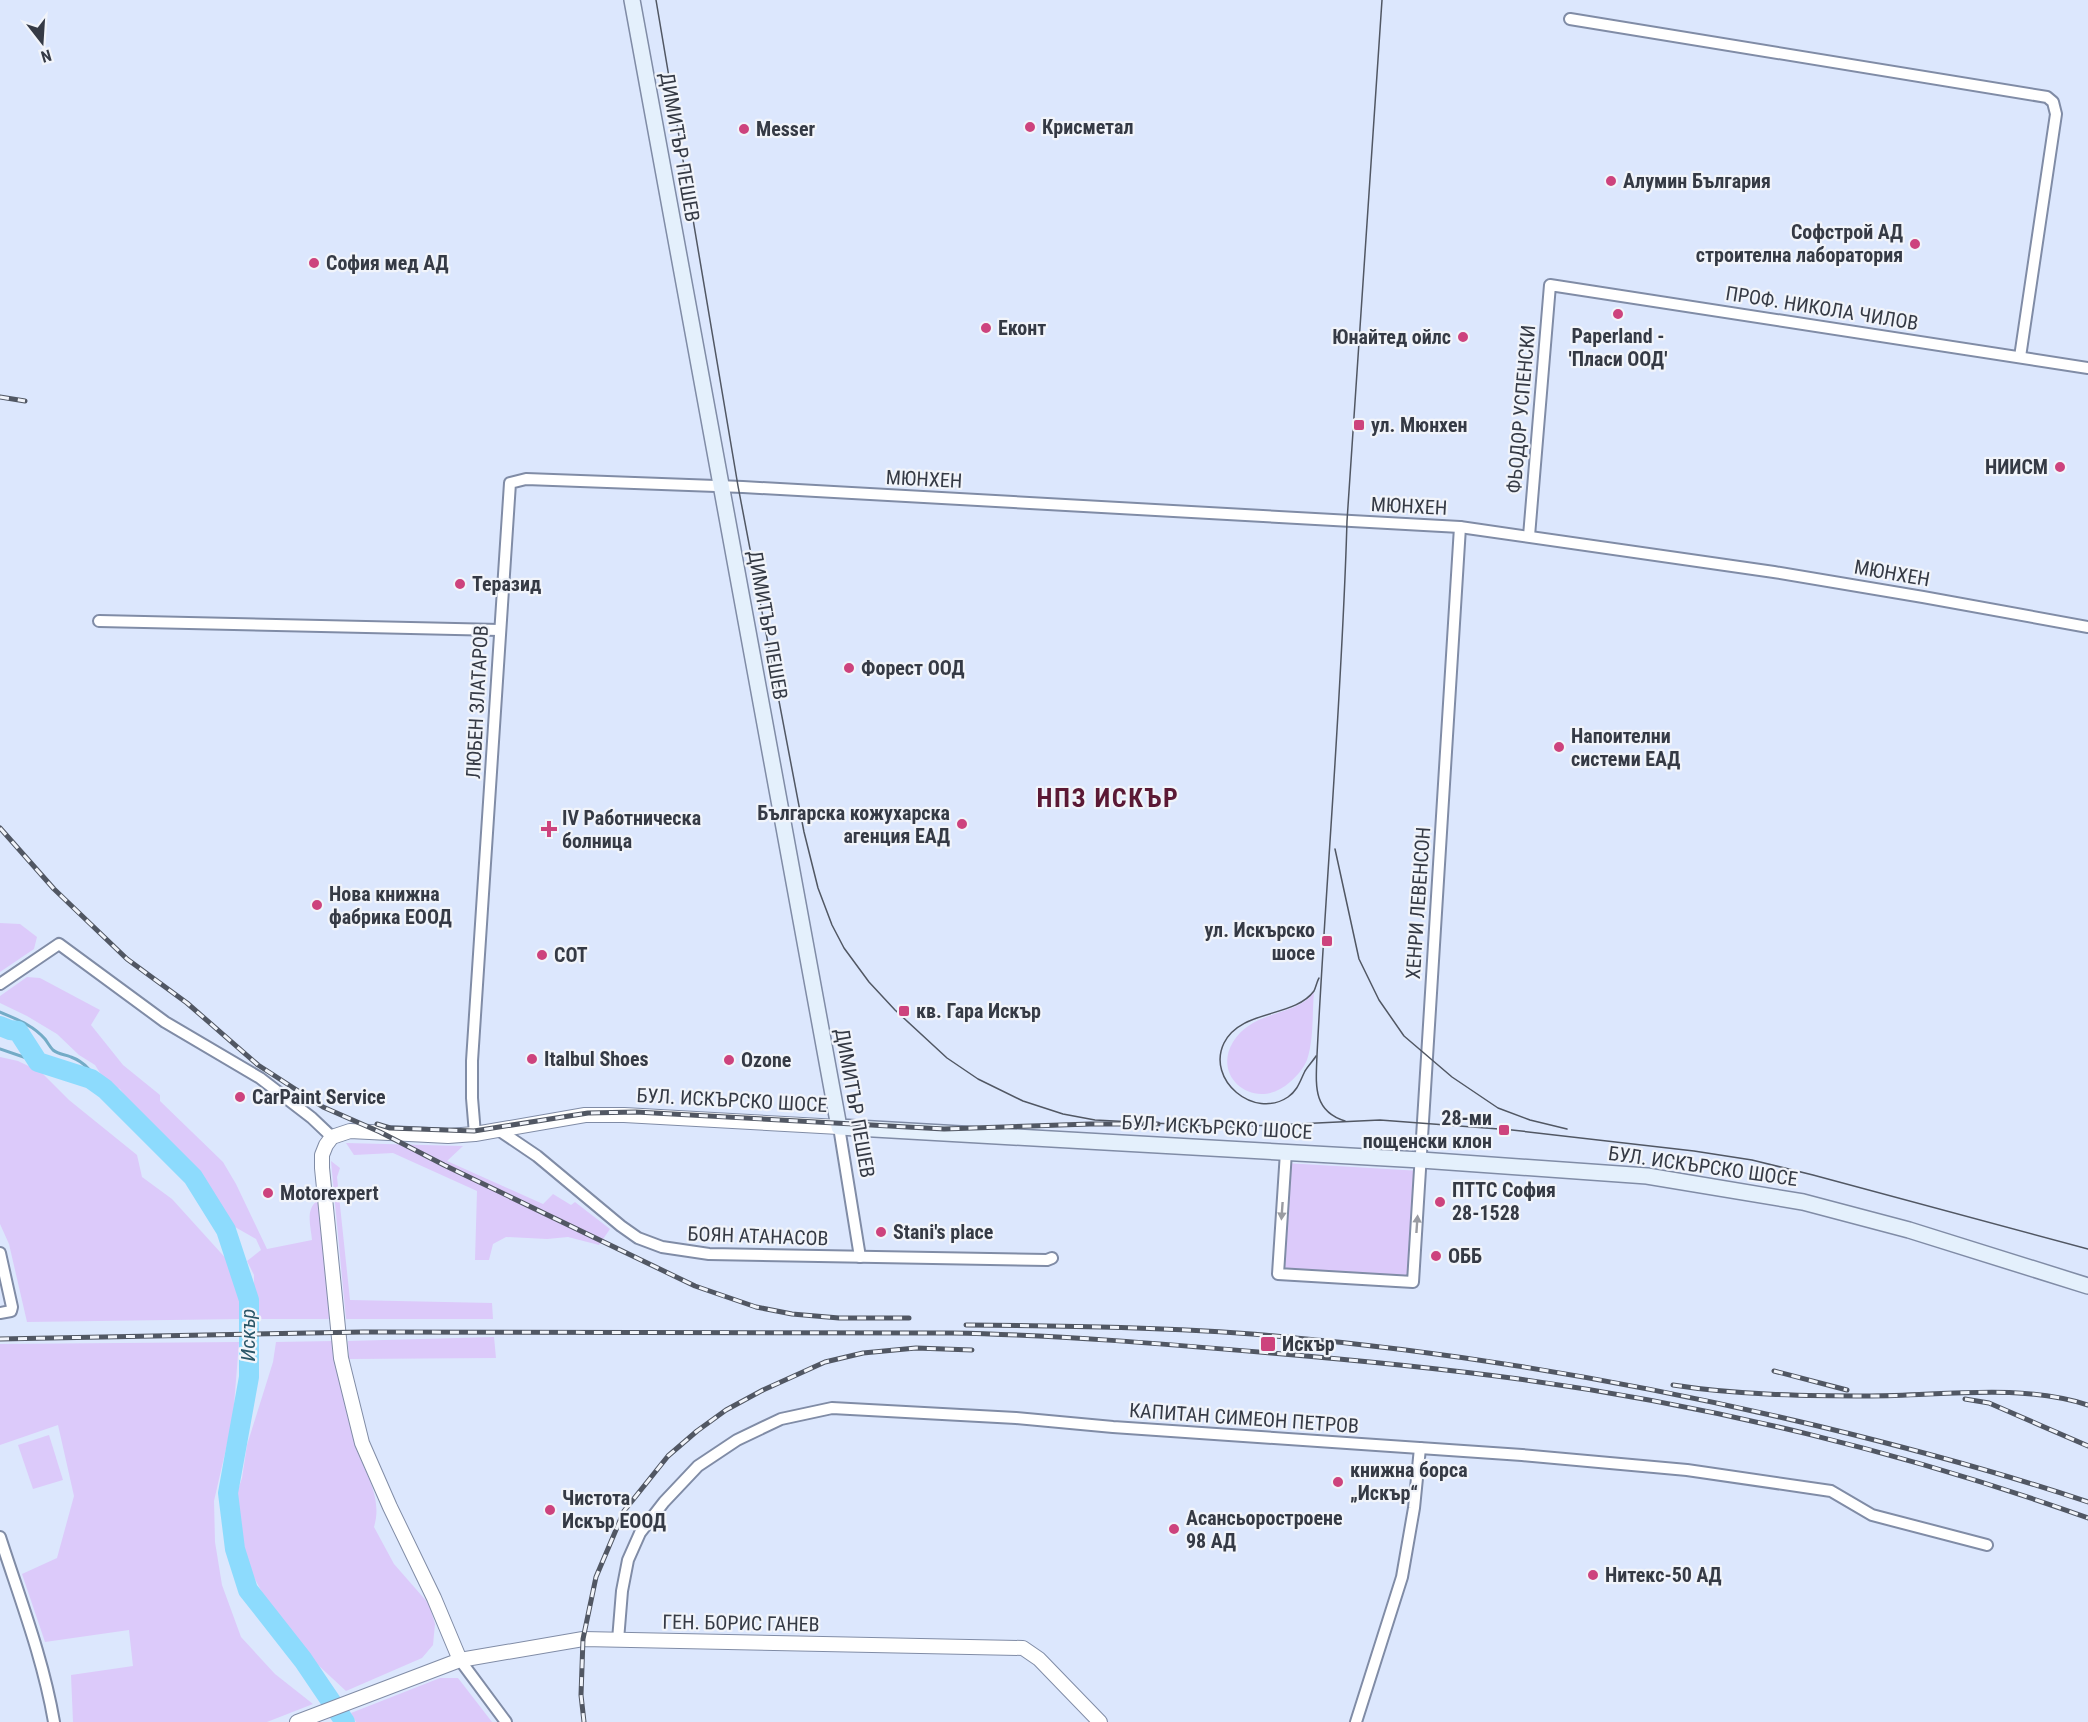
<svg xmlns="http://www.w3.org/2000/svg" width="2088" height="1722" font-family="'Roboto Condensed',sans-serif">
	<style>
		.green { fill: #dccafa }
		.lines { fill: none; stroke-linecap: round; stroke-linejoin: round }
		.stream { stroke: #73abc6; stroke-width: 3 }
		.river { stroke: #8ddbfd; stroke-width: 20 }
		.minor-casing { stroke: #808ca6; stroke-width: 14 }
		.tertiary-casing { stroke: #808ca6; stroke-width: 16 }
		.secondary-casing { stroke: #808ca6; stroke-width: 18 }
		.minor { stroke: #fff; stroke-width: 10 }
		.tertiary { stroke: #fff; stroke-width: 14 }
		.secondary { stroke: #e4f0fc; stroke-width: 15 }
		.tram { stroke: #515763; stroke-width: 1.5 }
		.rail-casing { stroke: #515763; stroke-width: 5 }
		.rail { stroke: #f1f4fa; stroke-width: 3; stroke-dasharray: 9; stroke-linecap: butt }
		.oneway { fill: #9a9ca2 }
		.poi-dot { fill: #cd437d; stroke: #f1f4fa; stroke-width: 2 }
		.labels { text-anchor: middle; stroke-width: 4.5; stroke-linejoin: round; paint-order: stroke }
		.poi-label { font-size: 20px; font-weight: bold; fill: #353a45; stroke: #f1f4fa; text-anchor: start }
		.street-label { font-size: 20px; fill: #353a45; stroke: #f1f4fa }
		.water-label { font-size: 21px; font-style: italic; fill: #2a5668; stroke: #f1f4fa }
		.district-label { font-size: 26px; font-weight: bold; letter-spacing: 1.5px; fill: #5b1935; stroke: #f1f4fa }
	</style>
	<rect width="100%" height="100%" fill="#dce7fd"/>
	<g class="green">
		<polygon points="0,923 20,924 37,937 34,949 0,972"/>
		<path d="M27,977L40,978L100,1010L91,1025L123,1065L160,1095V1101L223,1162L236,1184L267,1249L312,1240C311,1227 305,1210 317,1201L322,1206L333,1319H256L254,1310V1275L247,1261L261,1250L256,1239L235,1227L202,1180L135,1111L120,1089L107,1084L95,1065L79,1055L57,1034L27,1016L0,1003V996Z"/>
		<path d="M1314,992C1312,1014 1314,1039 1307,1060C1303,1069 1297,1076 1290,1082C1256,1113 1211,1078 1233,1042C1253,1009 1297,1017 1314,992Z"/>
		<polygon points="0,1057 18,1061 41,1072 69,1100 137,1155 142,1177 172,1199 230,1263 238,1283 241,1319 27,1322 9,1244 0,1224"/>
		<polygon points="346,1143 463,1146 447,1161 543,1204 553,1194 571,1205 575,1202 610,1229 599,1245 568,1237 547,1239 506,1237 493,1244 489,1260 475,1260 477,1191 393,1153 354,1155"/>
		<polygon points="331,1161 340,1168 337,1177 350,1300 492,1303 493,1319 346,1319"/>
		<polygon points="1285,1163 1421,1171 1413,1282 1278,1274"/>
		<polygon points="494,1337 496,1358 349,1359 348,1341"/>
		<path d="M333,1341C337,1374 345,1406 353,1438C361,1469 384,1494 374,1527L394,1564L429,1604L435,1624L433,1645L422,1658L346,1691L318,1665L268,1604L244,1558L236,1496L242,1478L247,1445L273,1362L276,1342Z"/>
		<polygon points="239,1342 233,1418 214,1501 215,1542 222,1585 241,1637 275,1674 313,1704 267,1722 73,1722 71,1675 133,1666 129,1630 45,1642 22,1574 57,1558 74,1496 58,1425 0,1445 0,1344"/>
		<polygon points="49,1435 63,1480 33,1489 18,1445"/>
		<polygon points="440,1678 458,1678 492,1722 356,1722 351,1713"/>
	</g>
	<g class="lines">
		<g class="stream">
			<path d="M0,1012C16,1019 33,1025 45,1039C48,1043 50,1047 53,1050C59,1055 65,1054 71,1057C85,1062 93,1073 101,1086"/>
			<polyline points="0,1049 38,1062"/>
		</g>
		<polyline class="river" points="0,1026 10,1030 18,1031 38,1062 91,1079 105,1089 193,1177 226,1230 249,1300 249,1377 228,1493 235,1549 248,1590 303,1660 345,1722"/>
		<g class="minor-casing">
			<g id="minor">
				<polyline points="1570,19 2047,97 2053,102 2056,114 2020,357"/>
				<polyline points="1529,536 1550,285 2088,368"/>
				<polyline points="99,621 500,630"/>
				<polyline points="0,984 59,944 165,1022 260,1078 312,1118 332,1137"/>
				<polyline points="839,1127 860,1257"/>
				<polyline points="500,1131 537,1156 621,1226 638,1238 662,1247 709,1254 1047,1260 1052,1258"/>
				<polyline points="475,1134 472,1098 472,1061 510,483 526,479 743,487 1460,527 1774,572 1923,597 2088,627"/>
				<polyline points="1286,1152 1278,1274 1413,1282 1460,527"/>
				<polyline points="0,1253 12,1307 11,1311 0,1313"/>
				<path d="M0,1537C20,1599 43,1658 54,1722"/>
				<polyline points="618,1640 622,1591 628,1560 640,1533 664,1502 698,1466 737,1440 781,1419 832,1408 1016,1418 1113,1427 1522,1455 1687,1470 1831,1491 1872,1515 1987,1545"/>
				<polyline points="460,1660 506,1722"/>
				<polyline points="1356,1722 1402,1577 1414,1508 1420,1448"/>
			</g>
		</g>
		<g class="tertiary-casing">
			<g id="tertiary">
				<polyline points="460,1660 434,1598 390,1507 362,1443 341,1358 322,1168 322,1155 326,1145 332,1137 350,1131 448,1136 475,1134 585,1115 624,1115 839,1127"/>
				<polyline points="297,1722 460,1660 583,1639 1023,1648 1039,1659 1100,1722"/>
			</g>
		</g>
		<g class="secondary-casing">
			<polyline id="secondary" points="632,0 839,1127 1421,1160 1647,1176 1803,1202 1909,1230 2088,1286"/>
		</g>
		<use href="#minor" class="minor"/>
		<use href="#tertiary" class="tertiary"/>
		<use href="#secondary" class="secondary"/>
		<g class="tram">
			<polyline points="656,0 738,486 804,832 818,888 832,925 844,948 869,982 895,1010 947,1058 978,1079 1023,1101 1063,1114 1095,1120 1231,1127 1380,1120 1512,1130 1694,1151 1752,1160 1813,1175 2088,1249"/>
			<polyline points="1335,849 1359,959 1379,1000 1404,1036 1452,1077 1498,1108 1530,1120 1567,1129"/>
			<path d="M1316,1056C1313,1061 1308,1066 1305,1071C1300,1081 1298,1090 1288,1097C1254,1120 1206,1080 1224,1043C1241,1009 1294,1018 1314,991C1316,987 1317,981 1319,978"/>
			<path d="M1345,1121C1312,1111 1316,1084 1317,1055C1326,877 1342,699 1347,521L1382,0"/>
		</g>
		<g class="rail-casing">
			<g id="rail">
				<polyline points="0,397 25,401"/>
				<polyline points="0,828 54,889 127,959 187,1003 258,1065 323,1107 380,1132 444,1165 695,1286 756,1307 792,1314 839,1318 909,1318"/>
				<polyline points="377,1124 390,1128 474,1131 588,1113 636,1112 944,1129 1090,1124 1158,1124"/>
				<path d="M966,1325C1069,1326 1173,1327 1275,1336C1458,1352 1639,1383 1818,1426C1909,1448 1999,1472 2088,1502"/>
				<path d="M0,1339L363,1332L952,1333C1059,1335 1165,1344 1271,1353C1354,1360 1437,1368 1519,1379C1709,1405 1908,1453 2088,1518"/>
				<polyline points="1774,1371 1847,1390"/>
				<path d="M1673,1385C1737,1395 1805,1396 1870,1396C1942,1396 2018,1383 2088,1405"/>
				<polyline points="1965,1399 1989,1403 2088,1446"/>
				<polyline points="584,1722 581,1695 583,1639 596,1577 624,1511 668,1456 697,1431 726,1410 763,1390 825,1362 863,1353 916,1348 972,1350"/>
			</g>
		</g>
		<use href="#rail" class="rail"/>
	</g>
	<defs><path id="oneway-solid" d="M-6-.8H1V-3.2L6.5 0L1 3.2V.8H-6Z" transform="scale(1.5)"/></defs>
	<g class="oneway">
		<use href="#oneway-solid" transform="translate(1282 1211) rotate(94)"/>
		<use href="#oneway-solid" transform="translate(1417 1224) rotate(-86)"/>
	</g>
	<g class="poi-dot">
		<circle cx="1030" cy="127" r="6"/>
		<circle cx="744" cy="129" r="6"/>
		<circle cx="1611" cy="181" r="6"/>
		<circle cx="1915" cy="244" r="6"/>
		<circle cx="314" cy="263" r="6"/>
		<circle cx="1618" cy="314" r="6"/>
		<circle cx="986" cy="328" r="6"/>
		<circle cx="1463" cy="337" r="6"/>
		<rect x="1353" y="419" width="12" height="12" rx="3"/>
		<circle cx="2060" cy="467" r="6"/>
		<circle cx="460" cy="584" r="6"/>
		<circle cx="849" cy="668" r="6"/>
		<circle cx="1559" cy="747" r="6"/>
		<circle cx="962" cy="824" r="6"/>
		<path d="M546 820h6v6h6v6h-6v6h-6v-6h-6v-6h6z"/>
		<circle cx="317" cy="905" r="6"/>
		<rect x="1321" y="935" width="12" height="12" rx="3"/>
		<circle cx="542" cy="955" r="6"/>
		<rect x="898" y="1005" width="12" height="12" rx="3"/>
		<circle cx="532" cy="1059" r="6"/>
		<circle cx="729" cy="1060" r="6"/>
		<circle cx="240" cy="1097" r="6"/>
		<rect x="1498" y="1124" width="12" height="12" rx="3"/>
		<circle cx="268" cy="1193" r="6"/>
		<circle cx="1440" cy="1202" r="6"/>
		<circle cx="881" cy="1232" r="6"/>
		<circle cx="1436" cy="1256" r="6"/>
		<rect x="1260" y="1336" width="16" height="16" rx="3"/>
		<circle cx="1338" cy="1482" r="6"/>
		<circle cx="550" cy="1510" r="6"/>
		<circle cx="1174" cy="1529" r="6"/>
		<circle cx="1593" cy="1575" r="6"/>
	</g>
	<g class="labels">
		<g class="poi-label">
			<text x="1042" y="134">Крисметал</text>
			<text x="756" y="136">Messer</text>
			<text x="1623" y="188">Алумин България</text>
			<text x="1903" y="239" text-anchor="end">Софстрой АД<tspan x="1903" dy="23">строителна лаборатория</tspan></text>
			<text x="326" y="270">София мед АД</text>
			<text x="998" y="335">Еконт</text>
			<text x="1618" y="343" text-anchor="middle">Paperland -<tspan x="1618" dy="23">'Пласи ООД'</tspan></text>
			<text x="1451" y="344" text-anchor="end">Юнайтед ойлс</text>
			<text x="1371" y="432">ул. Мюнхен</text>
			<text x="2048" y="474" text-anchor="end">НИИСМ</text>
			<text x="472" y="591">Теразид</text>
			<text x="861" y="675">Форест ООД</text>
			<text x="1571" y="743">Напоителни<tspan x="1571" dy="23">системи ЕАД</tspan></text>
			<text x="950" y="820" text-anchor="end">Българска кожухарска<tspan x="950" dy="23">агенция ЕАД</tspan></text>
			<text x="562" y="825">IV Работническа<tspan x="562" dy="23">болница</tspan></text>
			<text x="329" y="901">Нова книжна<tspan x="329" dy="23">фабрика ЕООД</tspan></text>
			<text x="1315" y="937" text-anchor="end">ул. Искърско<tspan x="1315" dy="23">шосе</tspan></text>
			<text x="554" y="962">СОТ</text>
			<text x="916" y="1018">кв. Гара Искър</text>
			<text x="544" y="1066">Italbul Shoes</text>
			<text x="741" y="1067">Ozone</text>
			<text x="252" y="1104">CarPaint Service</text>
			<text x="1492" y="1125" text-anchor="end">28-ми<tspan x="1492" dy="23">пощенски клон</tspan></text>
			<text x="1452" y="1197">ПТТС София<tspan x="1452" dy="23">28-1528</tspan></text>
			<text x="280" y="1200">Motorexpert</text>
			<text x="893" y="1239">Stani's place</text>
			<text x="1448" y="1263">ОББ</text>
			<text x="1282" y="1351">Искър</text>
			<text x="1350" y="1477">книжна борса<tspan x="1350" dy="23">„Искър“</tspan></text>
			<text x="562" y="1505">Чистота<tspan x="562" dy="23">Искър ЕООД</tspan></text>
			<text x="1186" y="1525">Асансьоростроене<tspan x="1186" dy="23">98 АД</tspan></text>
			<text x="1605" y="1582">Нитекс-50 АД</text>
		</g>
		<g class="street-label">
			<text transform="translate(680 147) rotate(80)" y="7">ДИМИТЪР ПЕШЕВ</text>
			<text transform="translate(1822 308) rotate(9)" y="7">ПРОФ. НИКОЛА ЧИЛОВ</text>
			<text transform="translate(1521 409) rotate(-85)" y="7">ФЬОДОР УСПЕНСКИ</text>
			<text transform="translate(924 479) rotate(3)" y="7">МЮНХЕН</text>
			<text transform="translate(1409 506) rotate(3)" y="7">МЮНХЕН</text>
			<text transform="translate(1892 573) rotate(10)" y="7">МЮНХЕН</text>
			<text transform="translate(768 625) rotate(80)" y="7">ДИМИТЪР ПЕШЕВ</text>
			<text transform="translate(477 702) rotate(-87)" y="7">ЛЮБЕН ЗЛАТАРОВ</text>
			<text transform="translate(1418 903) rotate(-86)" y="7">ХЕНРИ ЛЕВЕНСОН</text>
			<text transform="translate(732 1100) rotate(3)" y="7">БУЛ. ИСКЪРСКО ШОСЕ</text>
			<text transform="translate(855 1103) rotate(80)" y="7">ДИМИТЪР ПЕШЕВ</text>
			<text transform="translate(1217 1127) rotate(3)" y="7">БУЛ. ИСКЪРСКО ШОСЕ</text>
			<text transform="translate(1703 1166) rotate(8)" y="7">БУЛ. ИСКЪРСКО ШОСЕ</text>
			<text transform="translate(758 1236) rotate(2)" y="7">БОЯН АТАНАСОВ</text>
			<text transform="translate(1244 1418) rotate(4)" y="7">КАПИТАН СИМЕОН ПЕТРОВ</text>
			<text transform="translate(741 1623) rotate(1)" y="7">ГЕН. БОРИС ГАНЕВ</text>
		</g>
		<g class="water-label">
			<text transform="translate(248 1335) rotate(-90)" y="7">Искър</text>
		</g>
		<g class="district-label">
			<text x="1108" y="807">НПЗ ИСКЪР</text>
		</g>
	</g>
	<g transform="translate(42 42) rotate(163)" stroke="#f1f4fa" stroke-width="4.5" paint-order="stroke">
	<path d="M0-4.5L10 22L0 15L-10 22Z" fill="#353a45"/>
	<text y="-9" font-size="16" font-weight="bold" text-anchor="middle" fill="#353a45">N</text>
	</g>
</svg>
